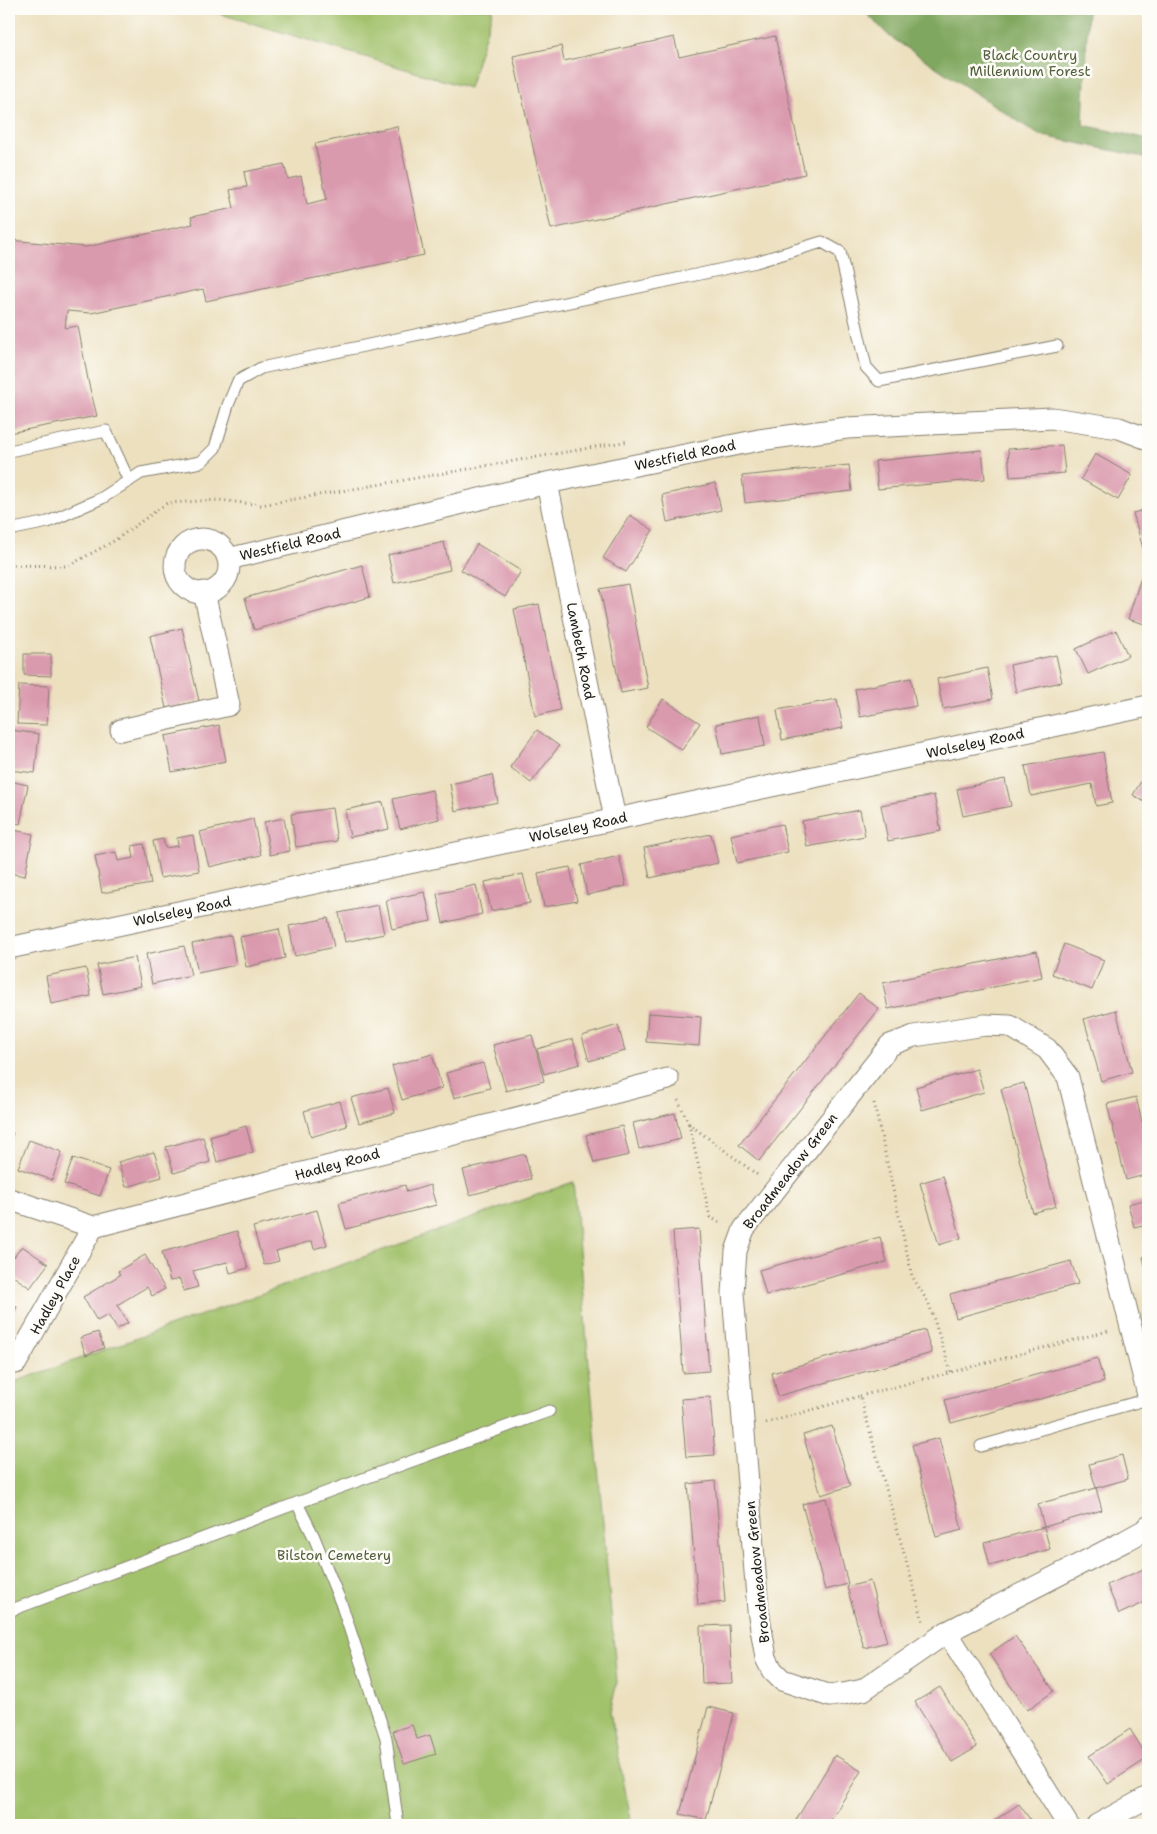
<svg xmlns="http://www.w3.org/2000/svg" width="1157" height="1834" font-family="'Shantell Sans',sans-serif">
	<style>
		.green { fill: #a1c16a; stroke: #5e6e43 }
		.forest { fill: #80a75e; stroke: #4e623d }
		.building { fill: #da9aae }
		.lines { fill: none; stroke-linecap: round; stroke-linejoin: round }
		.service-casing { stroke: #847e6e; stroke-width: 13 }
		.minor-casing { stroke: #847e6e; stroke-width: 23 }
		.path { stroke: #847e6e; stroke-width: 3; stroke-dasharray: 1 4; stroke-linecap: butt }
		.service { stroke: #fff; stroke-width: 11 }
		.minor { stroke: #fff; stroke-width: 21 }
		.labels { text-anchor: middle; stroke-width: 5; stroke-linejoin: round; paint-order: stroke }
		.park-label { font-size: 14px; fill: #515e3b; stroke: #fdfcf7 }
		.street-label { font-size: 14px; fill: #1c1c1c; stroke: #fdfcf7 }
	</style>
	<rect width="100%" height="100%" fill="#fdfcf7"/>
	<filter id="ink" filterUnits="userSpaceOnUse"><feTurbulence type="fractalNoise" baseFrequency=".02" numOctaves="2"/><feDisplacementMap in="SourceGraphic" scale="10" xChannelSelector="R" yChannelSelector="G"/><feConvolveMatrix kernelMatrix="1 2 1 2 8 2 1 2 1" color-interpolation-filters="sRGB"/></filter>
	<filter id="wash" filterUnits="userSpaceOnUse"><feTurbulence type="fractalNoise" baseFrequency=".0096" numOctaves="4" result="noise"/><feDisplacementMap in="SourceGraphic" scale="20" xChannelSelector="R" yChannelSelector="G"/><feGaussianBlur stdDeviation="1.12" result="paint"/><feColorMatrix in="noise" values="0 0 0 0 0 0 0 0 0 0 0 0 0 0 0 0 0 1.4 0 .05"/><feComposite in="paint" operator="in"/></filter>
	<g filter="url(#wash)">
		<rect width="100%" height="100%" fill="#ece0bf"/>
		<g class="green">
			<polygon points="204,9 493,9 469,88"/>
			<polygon points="573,1182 617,1682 610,1712 632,1825 9,1825 9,1384"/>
		</g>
		<polygon class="forest" points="862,9 1088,9 1083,125 1148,139 1148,158 1039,135 889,36"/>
		<g id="blocks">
			<g class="building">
				<polygon points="775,36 805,174 551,229 513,56 561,46 564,61 674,37 679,57"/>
				<polygon points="397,126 424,255 206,301 203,289 91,313 67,311 65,328 78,326 89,385 97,416 9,433 9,240 86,247 193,224 191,217 234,208 230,190 247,187 244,172 284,164 288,179 301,176 307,204 327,199 315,144"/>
				<polygon points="1062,445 1065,473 1010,477 1008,449"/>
				<polygon points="982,450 985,479 878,489 875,461"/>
				<polygon points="1095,454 1132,475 1118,500 1081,479"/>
				<polygon points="849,465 852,491 745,503 742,476"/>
				<polygon points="715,483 721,510 667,522 662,495"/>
				<polygon points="1148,509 1148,555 1145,556 1133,513"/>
				<polygon points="630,515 653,530 626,572 603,558"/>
				<polygon points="444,542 450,570 394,583 388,555"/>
				<polygon points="477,544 521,571 505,597 461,570"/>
				<polygon points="362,565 370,597 254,630 245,598"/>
				<polygon points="1142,574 1148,576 1148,625 1128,619"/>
				<polygon points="628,584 648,688 621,693 600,589"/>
				<polygon points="539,604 560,710 535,716 514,609"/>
				<polygon points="182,628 199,701 166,708 150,636"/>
				<polygon points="1116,630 1128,656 1088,674 1076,649"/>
				<polygon points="24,654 51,654 51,676 24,675"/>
				<polygon points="1056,655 1062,682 1016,692 1010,665"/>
				<polygon points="987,668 993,699 943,709 937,679"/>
				<polygon points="911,678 916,706 860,717 855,689"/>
				<polygon points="19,685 49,686 47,725 17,724"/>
				<polygon points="663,699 700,723 682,750 646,727"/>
				<polygon points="837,699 843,728 782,740 777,710"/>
				<polygon points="760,715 765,746 722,754 716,724"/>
				<polygon points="219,725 226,761 172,772 165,736"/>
				<polygon points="10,730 39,734 35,773 9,770"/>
				<polygon points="537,730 559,746 531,783 510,767"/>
				<polygon points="1103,752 1112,803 1096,806 1092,784 1031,796 1025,766"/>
				<polygon points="1148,769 1148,804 1133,795"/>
				<polygon points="492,775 498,802 455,811 450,784"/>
				<polygon points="1005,779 1011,806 963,816 957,789"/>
				<polygon points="9,781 28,785 20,824 9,821"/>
				<polygon points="432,790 439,819 400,829 393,799"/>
				<polygon points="934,795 941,831 888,841 881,805"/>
				<polygon points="383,802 389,829 350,837 345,810"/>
				<polygon points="332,808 337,841 296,847 291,814"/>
				<polygon points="860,810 865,836 807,847 802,821"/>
				<polygon points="284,818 290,851 270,855 264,822"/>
				<polygon points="253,819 261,855 209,867 200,832"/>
				<polygon points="782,824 788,852 737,863 731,835"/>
				<polygon points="9,829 33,834 25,876 9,873"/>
				<polygon points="711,834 718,863 650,878 644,848"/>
				<polygon points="193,835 199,871 160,878 153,841 163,839 165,848 178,846 177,838"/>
				<polygon points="144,844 151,884 102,893 95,856 116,852 118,861 134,858 132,846"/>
				<polygon points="619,856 626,886 587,895 581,865"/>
				<polygon points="570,867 577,901 544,907 538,873"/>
				<polygon points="523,874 530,903 491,911 485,882"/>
				<polygon points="476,885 482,914 443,923 437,894"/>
				<polygon points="425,892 431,921 392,929 386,900"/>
				<polygon points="378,905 384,934 345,942 339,913"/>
				<polygon points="328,918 334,947 295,956 289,926"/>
				<polygon points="279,929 285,958 246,967 240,937"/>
				<polygon points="231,935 236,965 198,973 192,944"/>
				<polygon points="1064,944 1104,960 1092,990 1052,974"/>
				<polygon points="184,946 191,975 152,984 146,954"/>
				<polygon points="1037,951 1042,977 888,1009 883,983"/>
				<polygon points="135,957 141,986 103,994 97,965"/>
				<polygon points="86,968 91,996 51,1004 46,976"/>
				<polygon points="859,993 879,1009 759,1161 739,1145"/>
				<polygon points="1116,1010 1132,1072 1101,1081 1084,1019"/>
				<polygon points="648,1013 701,1017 699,1046 646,1042"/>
				<polygon points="618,1025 625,1051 589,1061 582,1036"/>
				<polygon points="532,1035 544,1081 506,1091 493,1045"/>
				<polygon points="573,1039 580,1064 544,1074 537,1049"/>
				<polygon points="432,1054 442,1088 402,1100 392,1066"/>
				<polygon points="483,1063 490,1088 454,1098 446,1073"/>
				<polygon points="977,1069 984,1092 922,1110 916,1087"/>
				<polygon points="1024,1083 1056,1206 1033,1213 1001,1089"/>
				<polygon points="388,1088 395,1113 359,1123 351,1098"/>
				<polygon points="1136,1097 1148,1148 1148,1174 1126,1180 1107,1104"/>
				<polygon points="340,1101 347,1126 311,1137 304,1111"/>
				<polygon points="675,1113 681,1139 639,1149 633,1123"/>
				<polygon points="246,1126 253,1152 217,1162 210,1137"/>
				<polygon points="622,1126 629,1155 594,1163 586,1135"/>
				<polygon points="9,1131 13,1133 9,1145"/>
				<polygon points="203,1137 210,1162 174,1173 166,1147"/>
				<polygon points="29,1140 62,1152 52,1180 18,1168"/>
				<polygon points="154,1152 162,1177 126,1187 118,1162"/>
				<polygon points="525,1154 531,1179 470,1195 463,1170"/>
				<polygon points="73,1158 109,1170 100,1196 64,1184"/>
				<polygon points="943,1176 961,1238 939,1245 920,1183"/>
				<polygon points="405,1185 407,1192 430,1185 436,1205 346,1229 339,1203"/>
				<polygon points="1148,1199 1148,1245 1143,1225 1134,1227 1128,1204"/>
				<polygon points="317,1210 327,1245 314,1249 312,1241 276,1251 279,1261 264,1265 253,1227"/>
				<polygon points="699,1229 709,1371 683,1373 673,1231"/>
				<polygon points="237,1231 248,1268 230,1273 227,1262 193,1271 198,1287 183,1291 180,1279 170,1281 162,1252"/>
				<polygon points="880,1237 887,1262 766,1295 759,1270"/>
				<polygon points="22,1246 48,1264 30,1288 9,1273 9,1254 14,1257"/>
				<polygon points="145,1255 165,1289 152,1296 147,1287 117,1305 128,1323 117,1329 108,1315 97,1321 83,1297 120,1275 118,1271"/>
				<polygon points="1148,1255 1148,1277 1143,1257"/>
				<polygon points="1071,1261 1078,1284 956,1318 950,1294"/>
				<polygon points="9,1303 17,1307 9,1322"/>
				<polygon points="925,1330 932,1353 778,1396 772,1373"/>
				<polygon points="98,1332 104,1348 86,1355 80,1338"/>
				<polygon points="1097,1358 1104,1382 951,1423 945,1400"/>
				<polygon points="710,1397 715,1455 686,1457 681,1399"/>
				<polygon points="832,1426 850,1486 821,1495 803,1435"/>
				<polygon points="939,1438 962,1530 936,1537 912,1445"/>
				<polygon points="1122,1455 1128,1479 1096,1488 1102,1510 1044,1527 1050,1549 990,1566 984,1543 1044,1527 1038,1504 1096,1488 1089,1464"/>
				<polygon points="715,1481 725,1602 698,1605 688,1484"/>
				<polygon points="826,1498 848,1584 825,1590 802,1504"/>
				<polygon points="1148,1567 1148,1601 1119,1614 1107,1585"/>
				<polygon points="870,1581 887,1642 864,1648 847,1587"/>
				<polygon points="729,1625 732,1683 702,1684 700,1626"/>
				<polygon points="1015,1636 1054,1691 1027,1710 989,1654"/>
				<polygon points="940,1687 977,1747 952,1762 915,1702"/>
				<polygon points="708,1707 734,1713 706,1820 680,1814"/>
				<polygon points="412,1725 417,1739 430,1735 436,1754 404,1764 393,1731"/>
				<polygon points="1130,1729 1148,1758 1108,1784 1089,1756"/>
				<polygon points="835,1755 861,1771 828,1825 793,1825"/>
				<polygon points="1019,1804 1034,1825 994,1825 992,1822"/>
			</g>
		</g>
	</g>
	<g filter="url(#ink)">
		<use href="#blocks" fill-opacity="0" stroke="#847e6e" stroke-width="1"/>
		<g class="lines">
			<g class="service-casing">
				<g id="service">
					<polyline points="9,451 106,431 129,481"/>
					<polyline points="9,530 48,522 102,498 141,473 201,462 215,448 228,405 238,381 261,368 756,262 822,242 840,252 866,367 879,381 1057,346"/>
					<polyline points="981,1446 1148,1399"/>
					<polyline points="297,1503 549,1411"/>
					<polyline points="9,1611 297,1503 314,1537 341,1603 386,1738 398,1825"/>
				</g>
			</g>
			<g class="minor-casing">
				<g id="minor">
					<polyline points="547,483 615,819"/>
					<circle cx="202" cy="566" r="27"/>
					<polyline points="228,559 547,483 759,440 847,428 1052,418 1119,428 1148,439"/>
					<polyline points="121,730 229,705 204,592"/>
					<polyline points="9,948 1148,706"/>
					<polyline points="9,1199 93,1227 668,1079"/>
					<polyline points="16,1363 93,1227"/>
					<polyline points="1148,1395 1068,1077 1047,1049 1010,1026 985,1025 914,1036 890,1045 744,1229 736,1251 733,1293 758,1610 766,1658 772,1670 782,1680 830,1696 843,1694 863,1690 947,1632 1125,1541 1145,1530 1148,1526"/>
					<polyline points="947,1632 1068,1825"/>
					<polyline points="1097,1825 1148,1797"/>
				</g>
			</g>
			<g class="path">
				<polyline points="9,565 68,566 114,541 167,503 219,500 261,505 629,441"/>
				<polyline points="678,1100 689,1124 759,1176"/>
				<polyline points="874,1103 912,1276 929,1304 951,1372"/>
				<polyline points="689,1124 710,1217 722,1224"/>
				<polyline points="860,1396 1108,1331"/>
				<polyline points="766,1423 860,1396 923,1621"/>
			</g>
			<use href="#service" class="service"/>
			<use href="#minor" class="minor"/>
		</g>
	</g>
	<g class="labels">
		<g class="park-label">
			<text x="1030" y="60">Black Country<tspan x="1030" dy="16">Millennium Forest</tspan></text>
			<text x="334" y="1560">Bilston Cemetery</text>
		</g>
		<g class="street-label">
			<text transform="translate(685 455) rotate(-12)" y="5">Westfield Road</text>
			<text transform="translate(290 544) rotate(-13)" y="5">Westfield Road</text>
			<text transform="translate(581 651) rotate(79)" y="5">Lambeth Road</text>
			<text transform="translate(975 743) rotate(-12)" y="5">Wolseley Road</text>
			<text transform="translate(578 827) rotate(-12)" y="5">Wolseley Road</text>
			<text transform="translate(182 911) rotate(-12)" y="5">Wolseley Road</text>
			<text transform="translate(337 1164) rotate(-15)" y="5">Hadley Road</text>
			<text transform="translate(790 1171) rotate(-52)" y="5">Broadmeadow Green</text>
			<text transform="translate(55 1295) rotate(-61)" y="5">Hadley Place</text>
			<text transform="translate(757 1572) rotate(-96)" y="5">Broadmeadow Green</text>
		</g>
	</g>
	<rect width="1157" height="1834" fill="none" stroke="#fdfcf7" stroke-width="30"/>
</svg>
